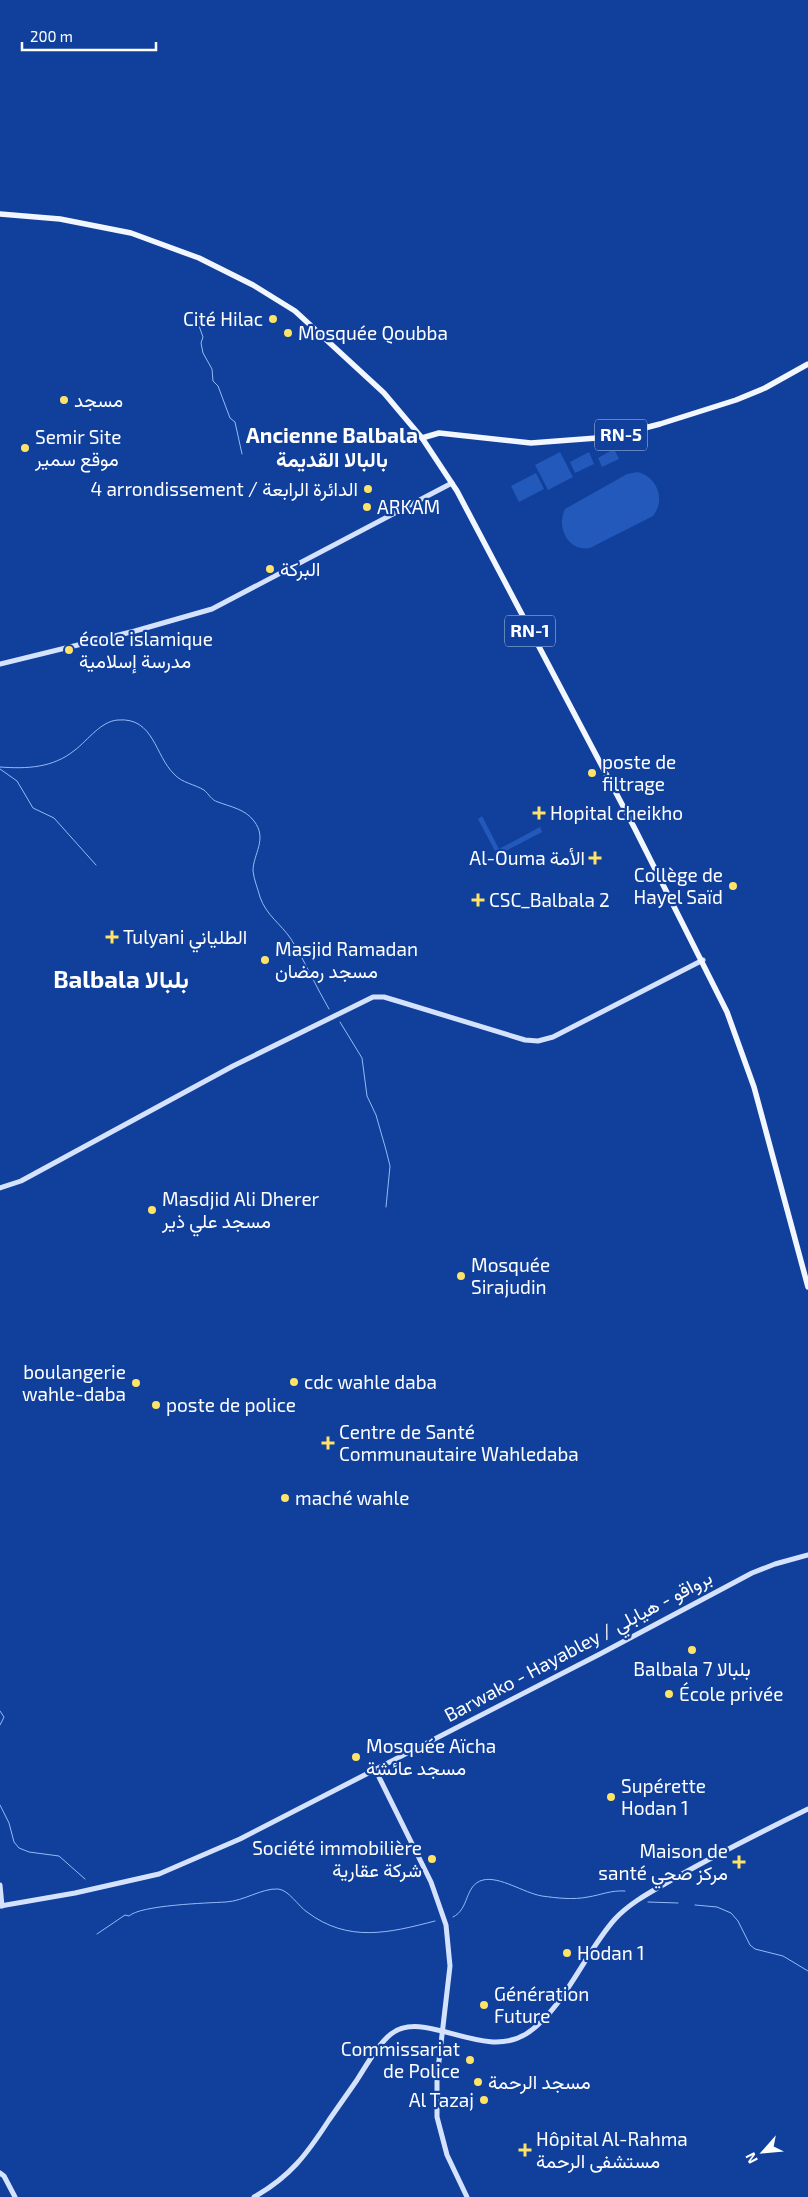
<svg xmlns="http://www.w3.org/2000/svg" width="808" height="2197" font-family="'Exo 2',Vazirmatn,sans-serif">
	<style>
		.green { fill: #2259bb }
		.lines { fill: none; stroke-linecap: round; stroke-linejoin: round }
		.stream { stroke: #96baf8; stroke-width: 1 }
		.secondary { stroke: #d4e2fe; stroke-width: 5 }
		.primary { stroke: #f2f6ff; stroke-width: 5.5 }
		.poi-dot { fill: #ffe268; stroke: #10409c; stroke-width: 2 }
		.labels { text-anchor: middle; stroke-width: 4.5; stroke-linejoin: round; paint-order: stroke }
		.shield { fill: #10409c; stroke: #b7c6e1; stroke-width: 1 }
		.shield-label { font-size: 18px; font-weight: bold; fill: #fff }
		.poi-label { font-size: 19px; fill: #fff; stroke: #10409c; text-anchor: start }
		.street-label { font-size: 19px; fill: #fff; stroke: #10409c }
		.quarter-label { font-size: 21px; font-weight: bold; fill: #fff; stroke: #10409c }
		.district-label { font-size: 24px; font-weight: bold; fill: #fff; stroke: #10409c }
	</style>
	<rect width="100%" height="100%" fill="#10409c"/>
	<g class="green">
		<polygon points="614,449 619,459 602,467 598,458"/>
		<polygon points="560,452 573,477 548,490 535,465"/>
		<polygon points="589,452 594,464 575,473 570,462"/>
		<path d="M638,472C657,477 666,500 653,516L590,548C568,552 556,527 565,509L627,474Z"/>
		<polygon points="536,473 544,489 519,502 511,486"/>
		<polygon points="482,816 499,849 540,827 542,832 502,853 499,849 495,851 478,819"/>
	</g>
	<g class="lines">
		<g class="stream">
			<polyline points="194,312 203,337 201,343 203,353 212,369 213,381 218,386 230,418 235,422 242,454"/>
			<path d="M0,767C27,769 53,768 75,750C88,740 101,721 118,720C154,717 155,756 174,774C182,783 194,784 204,790C209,794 211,800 218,802C231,807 245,809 254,821C268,839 253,854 253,871C254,880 258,889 260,897C266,915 281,924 291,939C305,961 316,987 329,1009"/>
			<polyline points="0,769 17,781 33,808 54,818 96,865"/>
			<polyline points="340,1022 362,1058 367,1096 376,1115 386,1150 390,1166 386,1207"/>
			<polyline points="0,1711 4,1717 0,1725"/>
			<polyline points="0,1805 9,1823 14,1842 19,1848 29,1852 59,1856 85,1879"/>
			<polyline points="648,1902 678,1903"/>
			<polyline points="695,1905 717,1907 731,1913 738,1921 750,1945 755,1949 783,1956 808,1971"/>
			<path d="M453,1917C470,1909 464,1885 483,1880C500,1876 524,1893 542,1896C557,1898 573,1900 588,1897C601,1895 611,1890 625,1891"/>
			<path d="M97,1934L125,1915L129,1916C141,1905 207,1903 226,1902C244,1901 262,1888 278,1889C289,1890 298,1906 307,1912C348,1943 389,1933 435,1921"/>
		</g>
		<g class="secondary">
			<polyline points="0,664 135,631 212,609 452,483"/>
			<polyline points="0,1188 21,1181 233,1066 373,997 384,997 404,1003 525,1040 538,1041 553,1037 703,960"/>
			<polyline points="375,1769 431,1882 446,1925 450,1966 437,2078 437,2117 447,2155 467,2197"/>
			<polyline points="0,1885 2,1906"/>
			<polyline points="0,1906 75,1893 159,1874 240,1839 600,1654 752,1573 775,1564 808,1555"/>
			<polyline points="0,2173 4,2176 15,2197"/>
			<path d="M254,2197C290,2177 307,2154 329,2120C338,2107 348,2093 357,2080C366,2066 378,2044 391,2034C424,2008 483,2061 526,2034C563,2011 585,1952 615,1919C630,1903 649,1893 668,1882C713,1856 761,1832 808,1809"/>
		</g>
		<g class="primary">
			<polyline points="0,214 60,219 131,233 199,258 253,285 295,311 384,393 422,438 457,491 634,827 727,1012 754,1087 808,1287"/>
			<polyline points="422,438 439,433 531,443 610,437 660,424 736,400 765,388 808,364"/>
		</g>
	</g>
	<g class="poi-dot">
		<circle cx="273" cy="319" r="5"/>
		<circle cx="288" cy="333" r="5"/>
		<circle cx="64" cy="400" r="5"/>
		<circle cx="25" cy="448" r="5"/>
		<circle cx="368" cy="489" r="5"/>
		<circle cx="367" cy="507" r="5"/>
		<circle cx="270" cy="569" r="5"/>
		<circle cx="69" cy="650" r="5"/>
		<circle cx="592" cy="773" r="5"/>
		<path d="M536.5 805.5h5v5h5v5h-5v5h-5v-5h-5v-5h5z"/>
		<path d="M592.5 850.5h5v5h5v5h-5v5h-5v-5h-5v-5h5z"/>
		<circle cx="733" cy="886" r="5"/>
		<path d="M475.5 892.5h5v5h5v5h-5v5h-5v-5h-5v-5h5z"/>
		<path d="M109.5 929.5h5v5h5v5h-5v5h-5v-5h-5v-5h5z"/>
		<circle cx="265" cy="960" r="5"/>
		<circle cx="152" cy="1210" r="5"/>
		<circle cx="461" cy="1276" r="5"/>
		<circle cx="294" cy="1382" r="5"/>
		<circle cx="136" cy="1383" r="5"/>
		<circle cx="156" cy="1405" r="5"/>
		<path d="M325.5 1435.5h5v5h5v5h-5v5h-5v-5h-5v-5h5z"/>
		<circle cx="285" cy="1498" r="5"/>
		<circle cx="692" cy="1650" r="5"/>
		<circle cx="669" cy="1694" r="5"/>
		<circle cx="356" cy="1757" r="5"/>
		<circle cx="611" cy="1797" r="5"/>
		<circle cx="432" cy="1859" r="5"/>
		<path d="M736.5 1854.5h5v5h5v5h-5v5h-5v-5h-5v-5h5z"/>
		<circle cx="567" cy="1953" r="5"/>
		<circle cx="484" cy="2005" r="5"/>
		<circle cx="470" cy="2060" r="5"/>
		<circle cx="478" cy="2082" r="5"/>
		<circle cx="484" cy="2100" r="5"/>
		<path d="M522.5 2142.5h5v5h5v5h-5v5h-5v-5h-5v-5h5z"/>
	</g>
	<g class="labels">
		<g class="shield">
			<rect x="595" y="419.5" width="52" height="31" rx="4"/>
			<rect x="505" y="615.5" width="50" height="31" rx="4"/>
		</g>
		<g class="shield-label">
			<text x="621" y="441">RN-5</text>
			<text x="530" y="637">RN-1</text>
		</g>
		<g class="poi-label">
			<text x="263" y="326" text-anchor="end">Cité Hilac</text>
			<text x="298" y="340">Mosquée Qoubba</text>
			<text x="74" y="407">مسجد</text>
			<text x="35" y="444">Semir Site<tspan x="35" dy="22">موقع سمير</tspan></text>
			<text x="358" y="496" text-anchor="end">4 arrondissement / الدائرة الرابعة</text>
			<text x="377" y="514">ARKAM</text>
			<text x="280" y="576">البركة</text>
			<text x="79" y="646">école islamique<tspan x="79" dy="22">مدرسة إسلامية</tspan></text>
			<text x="602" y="769">poste de<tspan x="602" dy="22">filtrage</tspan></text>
			<text x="550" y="820">Hopital cheikho</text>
			<text x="585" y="865" text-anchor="end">Al-Ouma الأمة</text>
			<text x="723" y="882" text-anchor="end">Collège de<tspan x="723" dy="22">Hayel Saïd</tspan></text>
			<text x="489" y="907">CSC_Balbala 2</text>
			<text x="123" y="944">Tulyani الطلياني</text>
			<text x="275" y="956">Masjid Ramadan<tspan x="275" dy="22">مسجد رمضان</tspan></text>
			<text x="162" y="1206">Masdjid Ali Dherer<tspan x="162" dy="22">مسجد علي ذير</tspan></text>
			<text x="471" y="1272">Mosquée<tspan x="471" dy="22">Sirajudin</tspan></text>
			<text x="126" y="1379" text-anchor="end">boulangerie<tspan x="126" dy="22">wahle-daba</tspan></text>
			<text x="304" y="1389">cdc wahle daba</text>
			<text x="166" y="1412">poste de police</text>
			<text x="339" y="1439">Centre de Santé<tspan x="339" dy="22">Communautaire Wahledaba</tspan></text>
			<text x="295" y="1505">maché wahle</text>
			<text x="692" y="1676" text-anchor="middle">Balbala 7 بلبالا</text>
			<text x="679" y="1701">École privée</text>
			<text x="366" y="1753">Mosquée Aïcha<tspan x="366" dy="22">مسجد عائشة</tspan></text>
			<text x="621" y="1793">Supérette<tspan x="621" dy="22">Hodan 1</tspan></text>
			<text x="422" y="1855" text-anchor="end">Société immobilière<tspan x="422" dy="22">شركة عقارية</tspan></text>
			<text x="728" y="1858" text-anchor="end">Maison de<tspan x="728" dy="22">santé مركز صحي</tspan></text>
			<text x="577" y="1960">Hodan 1</text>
			<text x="494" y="2001">Génération<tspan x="494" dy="22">Future</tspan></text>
			<text x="460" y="2056" text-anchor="end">Commissariat<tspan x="460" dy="22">de Police</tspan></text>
			<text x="488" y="2089">مسجد الرحمة</text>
			<text x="474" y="2107" text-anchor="end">Al Tazaj</text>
			<text x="536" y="2146">Hôpital Al-Rahma<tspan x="536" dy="22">مستشفى الرحمة</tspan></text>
		</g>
		<g class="street-label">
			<text transform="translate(578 1646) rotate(-28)" y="7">Barwako - Hayabley / برواقو - هيابلي</text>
		</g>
		<g class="quarter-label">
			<text x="332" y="443">Ancienne Balbala<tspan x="332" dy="24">بالبالا القديمة</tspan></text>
		</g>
		<g class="district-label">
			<text x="121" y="988">Balbala بلبالا</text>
		</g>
	</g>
	<g transform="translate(763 2152) rotate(243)" stroke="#10409c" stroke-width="4" paint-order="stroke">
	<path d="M0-4L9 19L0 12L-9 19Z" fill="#ffffff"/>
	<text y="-8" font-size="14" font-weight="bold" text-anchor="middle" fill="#ffffff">N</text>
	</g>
	<path d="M22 42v8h134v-8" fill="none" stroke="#ffffff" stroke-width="2.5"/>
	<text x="30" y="42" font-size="15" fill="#ffffff" stroke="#10409c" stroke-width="4" paint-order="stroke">200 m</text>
</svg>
